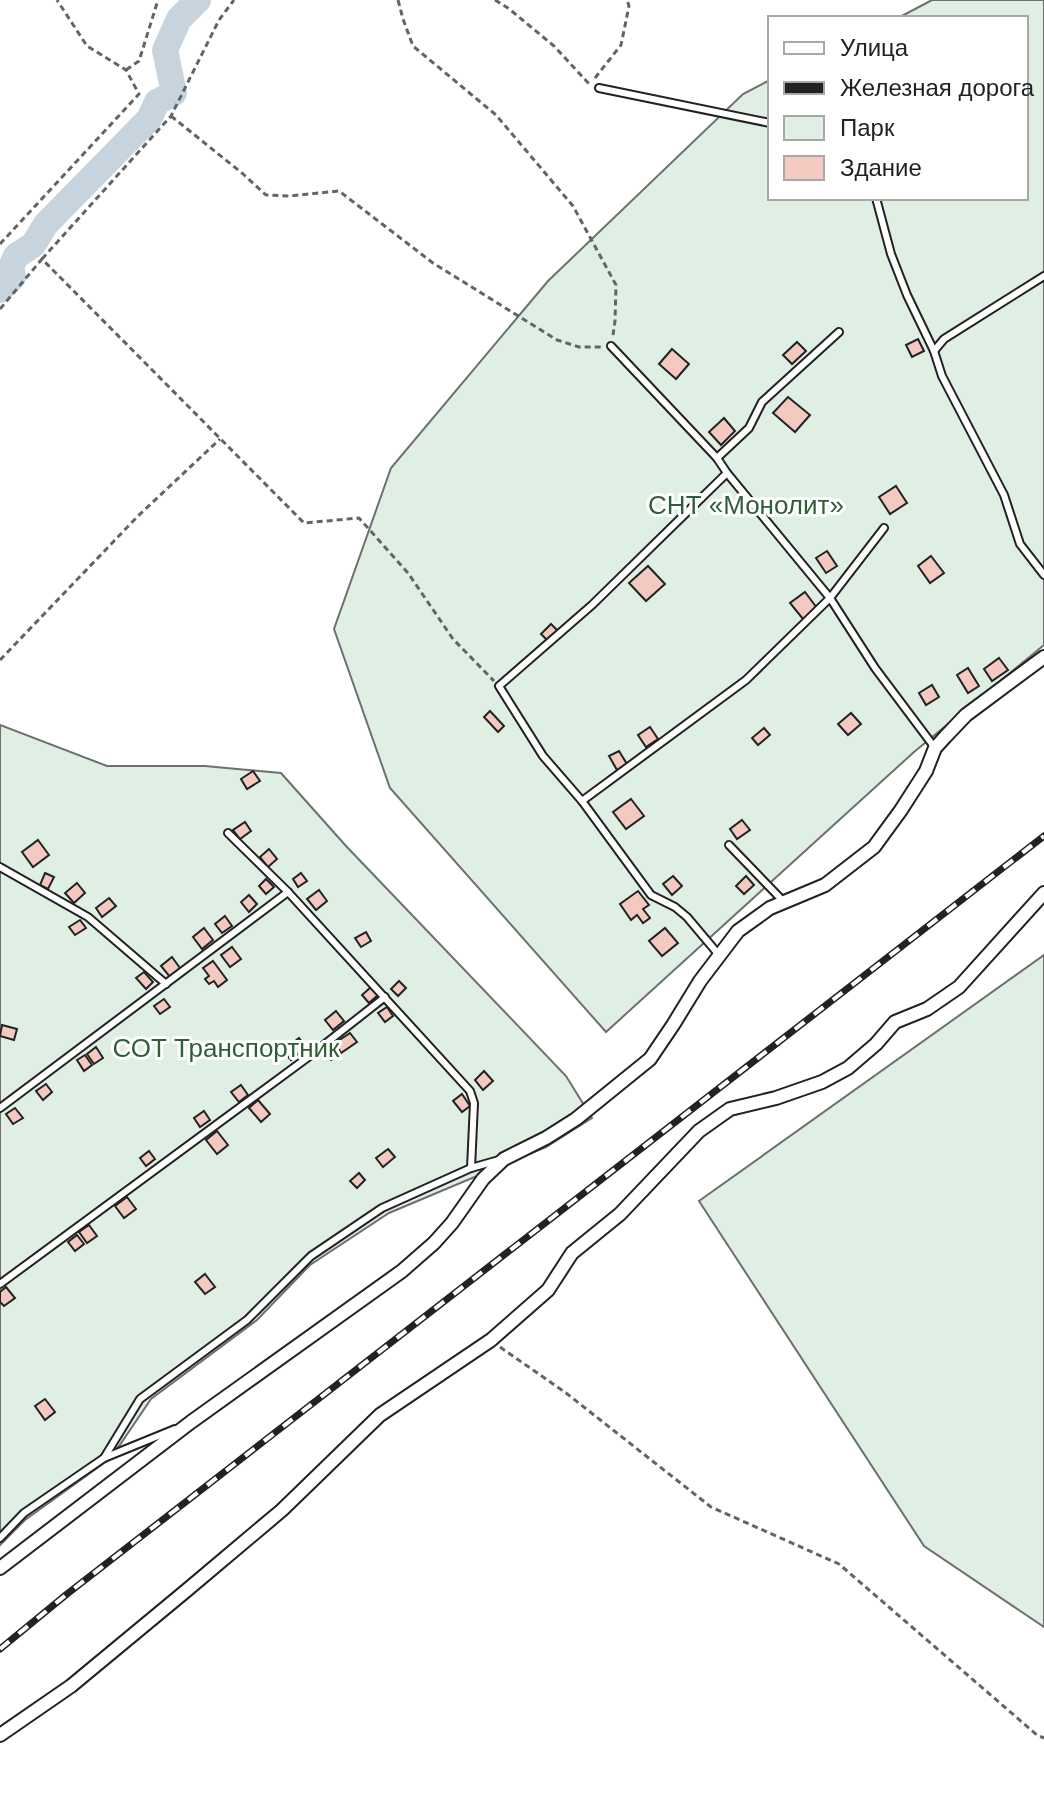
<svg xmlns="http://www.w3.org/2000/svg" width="1044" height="1817" font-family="Helvetica,sans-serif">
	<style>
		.green { fill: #e0efe3; stroke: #6f6f6f; stroke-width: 2 }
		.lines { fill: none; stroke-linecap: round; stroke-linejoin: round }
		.river { stroke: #c7d3dd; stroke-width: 26 }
		.building { fill: #f3c9c0; stroke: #222; stroke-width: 2 }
		.lane-casing { stroke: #222; stroke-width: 10 }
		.street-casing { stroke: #222; stroke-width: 16 }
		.path { stroke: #646464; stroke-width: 3; stroke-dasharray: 6 4; stroke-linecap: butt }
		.lane { stroke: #fff; stroke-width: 6 }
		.street { stroke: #fff; stroke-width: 12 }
		.rail-casing { stroke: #222; stroke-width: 7 }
		.rail { stroke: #fff; stroke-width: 4; stroke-dasharray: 12; stroke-linecap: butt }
		.labels { text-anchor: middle; stroke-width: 6; stroke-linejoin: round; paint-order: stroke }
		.park-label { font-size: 26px; fill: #2f5e38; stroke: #fff }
	</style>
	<rect width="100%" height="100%" fill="#fff"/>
	<g class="green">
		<polygon points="932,0 1044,0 1044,645 914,752 606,1032 390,788 334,629 391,468 548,281 743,94 770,80 770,198 1026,198 1026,18 898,18"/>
		<polygon points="0,725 107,766 205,766 281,773 346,846 566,1076 592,1118 546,1147 389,1213 310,1265 257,1320 151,1399 111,1458 25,1520 0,1545"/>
		<polygon points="1044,955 1044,1627 924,1546 699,1201"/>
	</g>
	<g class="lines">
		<polyline class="river" points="0,290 13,277 11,267 16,256 33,245 46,224 149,119 157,102 174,93 165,50 179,19 198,0"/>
	</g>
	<g class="building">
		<polygon points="918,339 924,351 912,357 906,345"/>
		<polygon points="797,342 806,351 792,364 783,355"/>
		<polygon points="672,349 689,364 676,379 659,364"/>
		<polygon points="788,397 810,415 795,432 773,413"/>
		<polygon points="724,418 735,431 721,445 709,432"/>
		<polygon points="896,486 907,503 890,514 879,497"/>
		<polygon points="827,551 837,566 826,573 816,558"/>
		<polygon points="931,556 944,573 930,583 918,566"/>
		<polygon points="648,566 665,584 646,601 629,583"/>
		<polygon points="805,592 817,608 803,619 790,603"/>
		<polygon points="551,624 558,631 548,641 541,634"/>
		<polygon points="999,658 1008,670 992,681 984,669"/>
		<polygon points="968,668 979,686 968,693 957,675"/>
		<polygon points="932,685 939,697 926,705 919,693"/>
		<polygon points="490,711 504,726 498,732 484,717"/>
		<polygon points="851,713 861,724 848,735 838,724"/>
		<polygon points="650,727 658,739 646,747 638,735"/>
		<polygon points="764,728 770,735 758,745 752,738"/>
		<polygon points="619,751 627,764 617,770 609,756"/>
		<polygon points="253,771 260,781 247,789 241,779"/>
		<polygon points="631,799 644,816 626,829 613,812"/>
		<polygon points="742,820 750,830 737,839 730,829"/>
		<polygon points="245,822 251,831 240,839 233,830"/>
		<polygon points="38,840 49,855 33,867 22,852"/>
		<polygon points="269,849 277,859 268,867 260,857"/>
		<polygon points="45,873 54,877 48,889 40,885"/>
		<polygon points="301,873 307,881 298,887 293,879"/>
		<polygon points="673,876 682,886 672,895 663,884"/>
		<polygon points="746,876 754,885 744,894 736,886"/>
		<polygon points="266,879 274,887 266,894 259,886"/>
		<polygon points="77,883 85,893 74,903 65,893"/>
		<polygon points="319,890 327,901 316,910 307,899"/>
		<polygon points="638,891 649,905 643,909 650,918 643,923 637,915 631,920 620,904"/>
		<polygon points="249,895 257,904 249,912 241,902"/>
		<polygon points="109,898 116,906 102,917 96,908"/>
		<polygon points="225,916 232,926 222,933 215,924"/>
		<polygon points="80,920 86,928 75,935 69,927"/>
		<polygon points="204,928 213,940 202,949 193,937"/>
		<polygon points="665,928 678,943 662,956 649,941"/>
		<polygon points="366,932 371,941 361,947 355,938"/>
		<polygon points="232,947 241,959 230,967 221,955"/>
		<polygon points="172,957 180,968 170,977 161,966"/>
		<polygon points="213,961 227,980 218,987 214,981 209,984 205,979 209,976 203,968"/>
		<polygon points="144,972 153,982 146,989 136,978"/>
		<polygon points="399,981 406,988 398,996 391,989"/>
		<polygon points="371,987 378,995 369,1003 362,995"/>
		<polygon points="164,999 170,1007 160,1014 154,1006"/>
		<polygon points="387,1007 393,1016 385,1022 378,1013"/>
		<polygon points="336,1011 344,1021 333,1030 325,1020"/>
		<polygon points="2,1025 17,1029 14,1040 0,1036"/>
		<polygon points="350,1033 357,1042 341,1053 335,1043"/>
		<polygon points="299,1038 306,1047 291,1060 283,1051"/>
		<polygon points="334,1044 340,1054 331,1060 324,1051"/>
		<polygon points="96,1047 103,1058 94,1064 87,1054"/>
		<polygon points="85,1055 92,1065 84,1071 77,1060"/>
		<polygon points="484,1071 493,1081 483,1090 475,1080"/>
		<polygon points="46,1084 52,1092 43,1100 36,1091"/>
		<polygon points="241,1085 248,1095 239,1102 231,1092"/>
		<polygon points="462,1094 470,1106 462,1112 453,1101"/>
		<polygon points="258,1100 270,1114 261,1122 249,1108"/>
		<polygon points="15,1108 23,1118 13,1124 6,1114"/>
		<polygon points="204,1111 210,1120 200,1127 194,1118"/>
		<polygon points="217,1131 228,1145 217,1154 206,1140"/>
		<polygon points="388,1149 395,1157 383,1167 376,1158"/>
		<polygon points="149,1151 155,1159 146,1166 140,1158"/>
		<polygon points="359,1173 365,1180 357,1188 350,1181"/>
		<polygon points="127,1197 136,1209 124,1218 115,1206"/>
		<polygon points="89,1225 97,1236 87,1243 79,1232"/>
		<polygon points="77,1235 84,1244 75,1251 68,1242"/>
		<polygon points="205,1274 215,1287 205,1294 195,1282"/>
		<polygon points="6,1287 15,1298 4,1306 0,1302 0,1292"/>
		<polygon points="45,1399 55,1412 45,1420 35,1406"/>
	</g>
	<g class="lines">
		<g class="lane-casing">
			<g id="lane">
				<polyline points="599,88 770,123"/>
				<polyline points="876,198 891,254 907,295 934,351 942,376 1004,495 1020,544 1044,575"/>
				<polyline points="611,346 717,458 727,473 830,598 875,668 935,748"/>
				<polyline points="934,351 944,339 1044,276"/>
				<polyline points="717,458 749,428 762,402 839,332"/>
				<polyline points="582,801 746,680 830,598 884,528"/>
				<polyline points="228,833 288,892 470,1091 474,1103 471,1168"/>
				<polyline points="729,845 784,902"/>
				<polyline points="0,867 88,917 166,984"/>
				<polyline points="719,955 687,917 675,907 651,895 582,801 543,756 499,686 592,605 727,473"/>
				<polyline points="0,1108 288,892"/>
				<polyline points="0,1284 311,1055 385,997"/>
				<polyline points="104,1458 175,1429"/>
				<polyline points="0,1538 24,1513 104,1458 140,1399 247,1320 311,1256 382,1208 471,1168 499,1160"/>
			</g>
		</g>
		<g class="street-casing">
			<g id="street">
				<polyline points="0,1568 191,1422 402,1271 434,1243 452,1223 483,1179 504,1159 546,1138 576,1119 650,1059 673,1025 700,981 738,931 770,908 825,885 874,847 901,810 926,771 935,748 945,737 966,715 1044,657"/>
				<polyline points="0,1735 71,1686 187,1590 282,1510 380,1415 491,1340 548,1290 572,1253 620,1214 699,1131 730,1109 776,1098 822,1082 848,1068 876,1044 895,1022 927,1009 959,987 1044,893"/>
			</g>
		</g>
		<g class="path">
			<polyline points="398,0 403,19 413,46 496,115 573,206 616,285 615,321 613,335"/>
			<polyline points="495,0 508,8 554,46 591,86"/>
			<polyline points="126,70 139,61 158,0"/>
			<polyline points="595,78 621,45 629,6 627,0"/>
			<polyline points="171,116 242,173 266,195 289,196 339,191 433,263 557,340 579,347 602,347"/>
			<polyline points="0,244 139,94 126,70 87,46 57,0"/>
			<polyline points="42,259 171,116 219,20 234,0"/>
			<polyline points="0,309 42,259 304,523 359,518 408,573 453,639 494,681"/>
			<polyline points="0,660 138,516 220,439"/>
			<polyline points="500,1347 566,1393 711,1507 839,1564 1037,1735 1044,1738"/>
		</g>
		<use href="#lane" class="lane"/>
		<use href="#street" class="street"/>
		<g class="rail-casing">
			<polyline id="rail" points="0,1649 67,1594 1044,836"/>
		</g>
		<use href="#rail" class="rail"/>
	</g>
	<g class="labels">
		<g class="park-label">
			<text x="746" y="514">СНТ «Монолит»</text>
			<text x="226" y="1057">СОТ Транспортник</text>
		</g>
	</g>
	<rect x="768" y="16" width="260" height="184" fill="#ffffff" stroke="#a7a7a7" stroke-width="2"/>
	<rect x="784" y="42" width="40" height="12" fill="#ffffff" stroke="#a7a7a7" stroke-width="2"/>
	<text x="840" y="56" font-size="24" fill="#222222">Улица</text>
	<rect x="784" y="82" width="40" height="12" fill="#222222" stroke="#a7a7a7" stroke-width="2"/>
	<text x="840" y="96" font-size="24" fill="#222222">Железная дорога</text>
	<rect x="784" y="116" width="40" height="24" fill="#e0efe3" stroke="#a7a7a7" stroke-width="2"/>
	<text x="840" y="136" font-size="24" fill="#222222">Парк</text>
	<rect x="784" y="156" width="40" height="24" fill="#f3c9c0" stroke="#a7a7a7" stroke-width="2"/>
	<text x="840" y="176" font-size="24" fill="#222222">Здание</text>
</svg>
